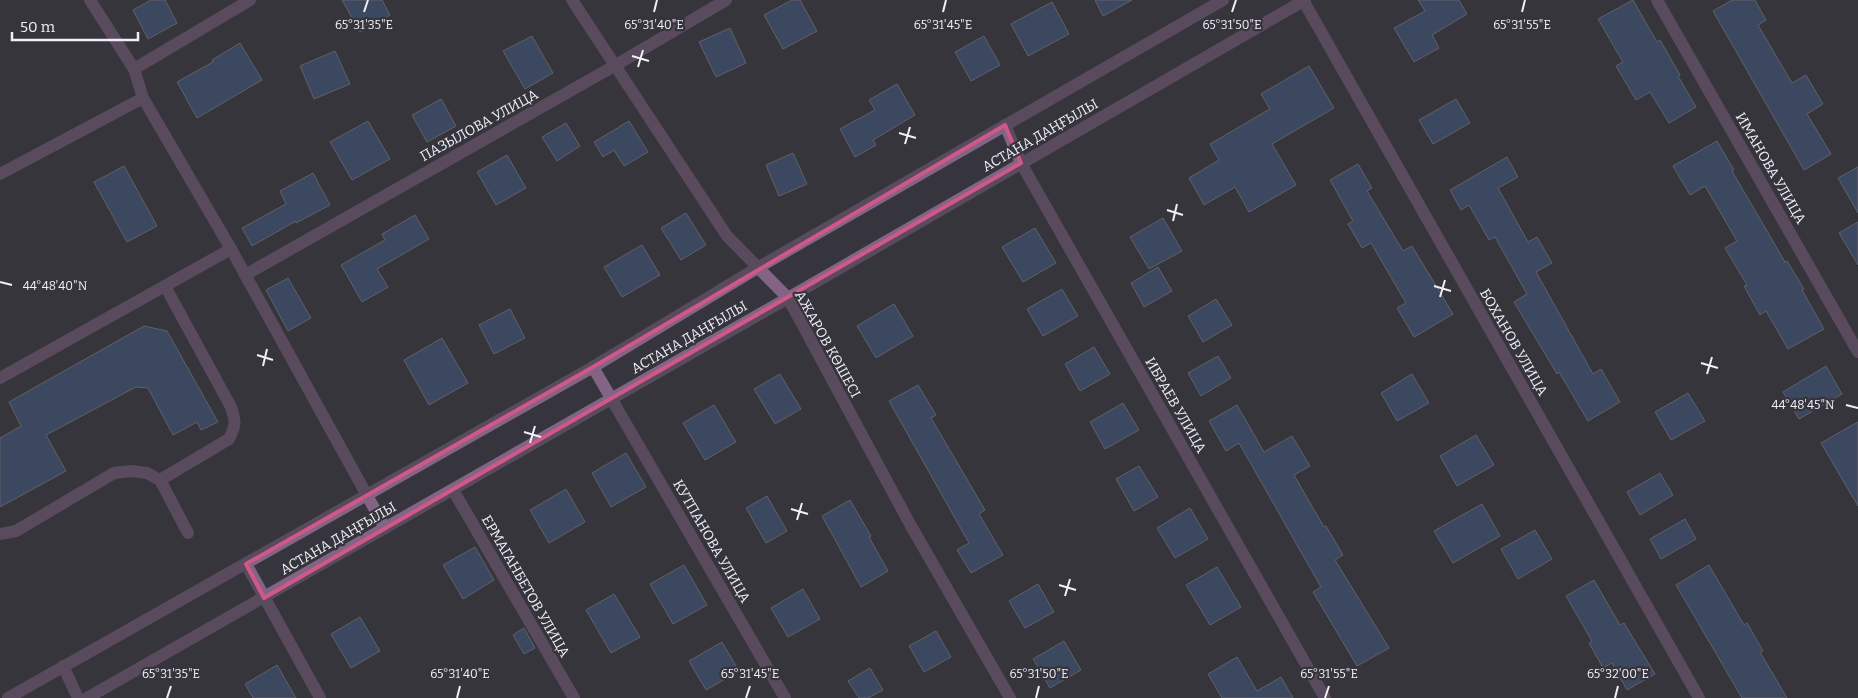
<svg xmlns="http://www.w3.org/2000/svg" width="1858" height="698" font-family="Bitter,serif">
	<style>
		.building { fill: #445f8b; stroke: #90969e }
		.lines { fill: none; stroke-linecap: round; stroke-linejoin: round }
		.minor { stroke: #836485; stroke-width: 12 }
		.marked { fill: none; stroke: #d05889; stroke-width: 4; stroke-linejoin: round }
		.ticks { fill: none; stroke: #f0eff5; stroke-width: 2 }
		.labels { text-anchor: middle; stroke-width: 4.5; stroke-linejoin: round; paint-order: stroke }
		.street-label { font-size: 14px; fill: #f0eff5; stroke: #36353d }
		.ticks-label { font-size: 12px; text-anchor: middle; fill: #f0eff5; stroke: #36353d; stroke-width: 4.5; stroke-linejoin: round; paint-order: stroke }
	</style>
	<rect width="100%" height="100%" fill="#36353d"/>
	<g class="building">
		<polygon points="151,0 165,0 177,23 148,39 133,10"/>
		<polygon points="342,0 382,0 390,15 360,32"/>
		<polygon points="792,0 800,0 817,31 783,49 764,15"/>
		<polygon points="1095,0 1132,0 1103,16"/>
		<polygon points="1418,0 1459,0 1467,14 1432,35 1439,48 1414,62 1394,28 1425,11"/>
		<polygon points="1633,0 1657,42 1660,40 1680,75 1678,76 1696,107 1669,123 1650,92 1636,100 1616,66 1623,62 1598,19"/>
		<polygon points="1732,0 1755,0 1766,20 1758,25 1792,83 1806,75 1823,104 1807,114 1831,154 1804,170 1713,11"/>
		<polygon points="1052,2 1069,34 1028,56 1011,24"/>
		<polygon points="730,28 746,63 716,77 699,42"/>
		<polygon points="532,36 553,73 525,89 503,51"/>
		<polygon points="984,36 1000,65 971,81 955,52"/>
		<polygon points="240,43 262,80 197,118 177,82 213,62 212,60"/>
		<polygon points="335,51 350,84 314,99 300,66"/>
		<polygon points="1309,66 1334,108 1272,144 1296,185 1249,212 1235,187 1204,205 1189,178 1219,160 1210,144 1270,109 1261,94"/>
		<polygon points="897,84 915,115 873,140 876,145 855,157 840,129 875,110 869,100"/>
		<polygon points="441,99 456,126 427,142 412,115"/>
		<polygon points="1456,99 1470,123 1433,144 1419,120"/>
		<polygon points="368,121 390,159 352,180 330,142"/>
		<polygon points="629,121 648,152 624,166 614,150 603,157 594,142"/>
		<polygon points="566,123 580,146 557,161 542,137"/>
		<polygon points="1717,141 1734,170 1732,171 1785,262 1787,261 1804,289 1802,290 1824,329 1788,349 1766,311 1760,315 1744,286 1747,285 1725,248 1737,241 1705,186 1690,195 1673,166"/>
		<polygon points="793,153 807,184 779,196 766,165"/>
		<polygon points="507,155 526,188 496,205 477,172"/>
		<polygon points="1507,157 1518,177 1498,188 1528,242 1537,237 1552,263 1536,272 1593,374 1601,369 1620,402 1588,421 1559,372 1557,374 1514,302 1527,294 1495,237 1489,240 1469,205 1461,210 1450,190"/>
		<polygon points="1358,164 1372,188 1367,191 1403,251 1412,246 1453,314 1414,337 1397,308 1406,303 1371,243 1362,248 1348,224 1353,221 1330,180"/>
		<polygon points="124,166 157,226 127,242 94,182"/>
		<polygon points="1858,167 1858,213 1838,178"/>
		<polygon points="313,173 330,205 296,223 296,221 252,246 242,228 286,204 280,191"/>
		<polygon points="686,213 706,245 681,260 661,228"/>
		<polygon points="415,215 429,239 377,269 388,287 362,302 341,265 385,240 382,234"/>
		<polygon points="1163,218 1182,251 1149,269 1130,237"/>
		<polygon points="1858,222 1858,265 1839,233"/>
		<polygon points="1035,228 1056,263 1023,282 1002,247"/>
		<polygon points="642,245 660,275 622,297 604,267"/>
		<polygon points="1158,267 1172,291 1144,307 1131,283"/>
		<polygon points="288,278 311,318 288,331 266,290"/>
		<polygon points="1062,289 1078,316 1043,336 1027,309"/>
		<polygon points="1216,299 1232,325 1203,342 1188,316"/>
		<polygon points="894,304 913,336 876,358 857,326"/>
		<polygon points="510,309 525,338 494,354 479,325"/>
		<polygon points="144,326 167,331 218,422 201,430 197,422 173,435 148,388 136,387 46,435 66,471 0,507 0,438 21,426 9,402"/>
		<polygon points="442,338 468,383 429,405 404,360"/>
		<polygon points="1094,347 1110,374 1080,391 1065,364"/>
		<polygon points="1218,356 1231,378 1201,396 1188,373"/>
		<polygon points="1826,366 1842,394 1799,419 1783,392"/>
		<polygon points="780,374 801,409 775,424 754,389"/>
		<polygon points="1412,374 1429,403 1397,421 1381,393"/>
		<polygon points="918,385 936,415 931,418 985,510 979,514 1003,555 971,573 957,550 969,543 889,401"/>
		<polygon points="1688,393 1705,421 1671,440 1655,412"/>
		<polygon points="1123,403 1139,430 1105,449 1090,422"/>
		<polygon points="714,405 736,442 705,460 683,423"/>
		<polygon points="1237,405 1264,452 1292,436 1310,466 1294,475 1324,527 1326,526 1343,555 1335,560 1389,648 1357,666 1313,592 1321,587 1239,443 1226,451 1209,421"/>
		<polygon points="1858,422 1858,506 1821,443"/>
		<polygon points="1476,435 1494,465 1457,486 1440,456"/>
		<polygon points="626,453 646,487 611,507 592,473"/>
		<polygon points="1139,466 1158,497 1134,511 1116,479"/>
		<polygon points="1660,473 1673,495 1640,515 1627,492"/>
		<polygon points="566,489 585,522 549,543 530,510"/>
		<polygon points="767,496 787,531 766,543 746,508"/>
		<polygon points="850,500 871,536 869,537 888,571 861,587 822,516"/>
		<polygon points="1482,504 1500,536 1453,563 1434,531"/>
		<polygon points="1190,508 1208,539 1175,558 1157,528"/>
		<polygon points="1685,519 1696,539 1661,559 1650,539"/>
		<polygon points="1535,530 1552,559 1518,579 1501,549"/>
		<polygon points="475,547 494,580 463,599 443,565"/>
		<polygon points="684,565 707,605 673,624 650,584"/>
		<polygon points="1709,565 1744,625 1747,623 1763,651 1760,652 1787,698 1742,698 1700,626 1676,585"/>
		<polygon points="1217,567 1241,607 1210,625 1186,585"/>
		<polygon points="1594,580 1620,625 1624,623 1655,674 1627,690 1612,663 1603,668 1589,643 1592,641 1566,596"/>
		<polygon points="1038,584 1054,612 1025,628 1009,601"/>
		<polygon points="803,589 820,619 788,637 771,608"/>
		<polygon points="614,594 640,637 611,653 586,610"/>
		<polygon points="360,617 380,651 351,668 331,634"/>
		<polygon points="524,628 535,648 524,654 513,635"/>
		<polygon points="936,631 951,657 924,672 909,646"/>
		<polygon points="1064,641 1081,670 1050,688 1033,659"/>
		<polygon points="722,642 739,671 706,690 689,661"/>
		<polygon points="1237,657 1257,691 1281,677 1293,698 1222,698 1208,674"/>
		<polygon points="277,665 296,698 253,698 245,684"/>
		<polygon points="870,668 883,690 868,698 859,698 848,681"/>
	</g>
	<g class="lines">
		<g class="minor">
			<polyline points="90,0 134,69 143,98 231,249 385,528"/>
			<polyline points="572,0 727,236 788,298 911,526 1010,698"/>
			<polyline points="1303,0 1699,698"/>
			<polyline points="1657,0 1858,352"/>
			<polyline points="134,69 250,0"/>
			<polyline points="1005,125 1021,163 1325,698"/>
			<polyline points="0,174 143,98"/>
			<polyline points="245,275 616,65 726,0"/>
			<polyline points="593,367 785,698"/>
			<polyline points="0,378 231,249"/>
			<path d="M160,480L229,439C236,425 236,422 231,407L165,286"/>
			<polyline points="453,490 574,698"/>
			<polyline points="0,534 16,531 114,473 132,471 147,473 160,480 188,533"/>
			<polyline points="246,564 320,698"/>
			<polyline points="63,666 78,698"/>
			<polyline points="8,698 593,367 759,267 1223,0"/>
			<polyline points="87,698 788,298 1305,0"/>
		</g>
	</g>
	<path d="M0 0H1858V698H0ZM1005,125L1021,163L264,598L246,564L593,367Z" fill="#36353d" fill-opacity=".55" fill-rule="evenodd"/>
	<path class="marked" d="M1005,125L1021,163L264,598L246,564L593,367Z"/>
	<path class="ticks" d="M364,12L368,0M654,12L657,0M943,12L946,0M1232,12L1236,0M1522,12L1525,0M632,56L649,61M638,67L643,50M899,133L916,138M905,144L910,127M1167,210L1183,215M1173,221L1177,204M0,282L12,285M1434,286L1451,291M1440,297L1445,280M257,355L273,360M1701,363L1718,368M263,366L267,349M1707,374L1712,357M1846,405L1858,408M524,432L541,437M530,443L535,426M791,509L808,514M797,520L802,503M1059,585L1076,590M1065,596L1070,579M167,698L171,686M457,698L460,686M746,698L750,686M1036,698L1039,686M1325,698L1329,686M1615,698L1618,686"/>
	<g class="labels">
		<g class="street-label">
			<text transform="translate(479 125) rotate(-29)" y="5">ПАЗЫЛОВА УЛИЦА</text>
			<text transform="translate(1040 135) rotate(-30)" y="5">АСТАНА ДАҢҒЫЛЫ</text>
			<text transform="translate(1771 168) rotate(60)" y="5">ИМАНОВА УЛИЦА</text>
			<text transform="translate(689 337) rotate(-30)" y="5">АСТАНА ДАҢҒЫЛЫ</text>
			<text transform="translate(1514 342) rotate(60)" y="5">БОХАНОВ УЛИЦА</text>
			<text transform="translate(828 344) rotate(61)" y="5">АЖАРОВ КӨШЕСІ</text>
			<text transform="translate(1176 405) rotate(60)" y="5">ИБРАЕВ УЛИЦА</text>
			<text transform="translate(338 538) rotate(-30)" y="5">АСТАНА ДАҢҒЫЛЫ</text>
			<text transform="translate(712 541) rotate(60)" y="5">КУТПАНОВА УЛИЦА</text>
			<text transform="translate(526 586) rotate(60)" y="5">ЕРМАГАНБЕТОВ УЛИЦА</text>
		</g>
	</g>
	<g class="ticks-label">
		<text x="364" y="29">65°31'35"E</text>
		<text x="654" y="29">65°31'40"E</text>
		<text x="943" y="29">65°31'45"E</text>
		<text x="1232" y="29">65°31'50"E</text>
		<text x="1522" y="29">65°31'55"E</text>
		<text x="55" y="290">44°48'40"N</text>
		<text x="1803" y="409">44°48'45"N</text>
		<text x="171" y="678">65°31'35"E</text>
		<text x="460" y="678">65°31'40"E</text>
		<text x="750" y="678">65°31'45"E</text>
		<text x="1039" y="678">65°31'50"E</text>
		<text x="1329" y="678">65°31'55"E</text>
		<text x="1618" y="678">65°32'00"E</text>
	</g>
	<path d="M12 32v8h126v-8" fill="none" stroke="#f0eff5" stroke-width="2.5"/>
	<text x="20" y="32" font-size="15" fill="#f0eff5" stroke="#36353d" stroke-width="4" paint-order="stroke">50 m</text>
</svg>
